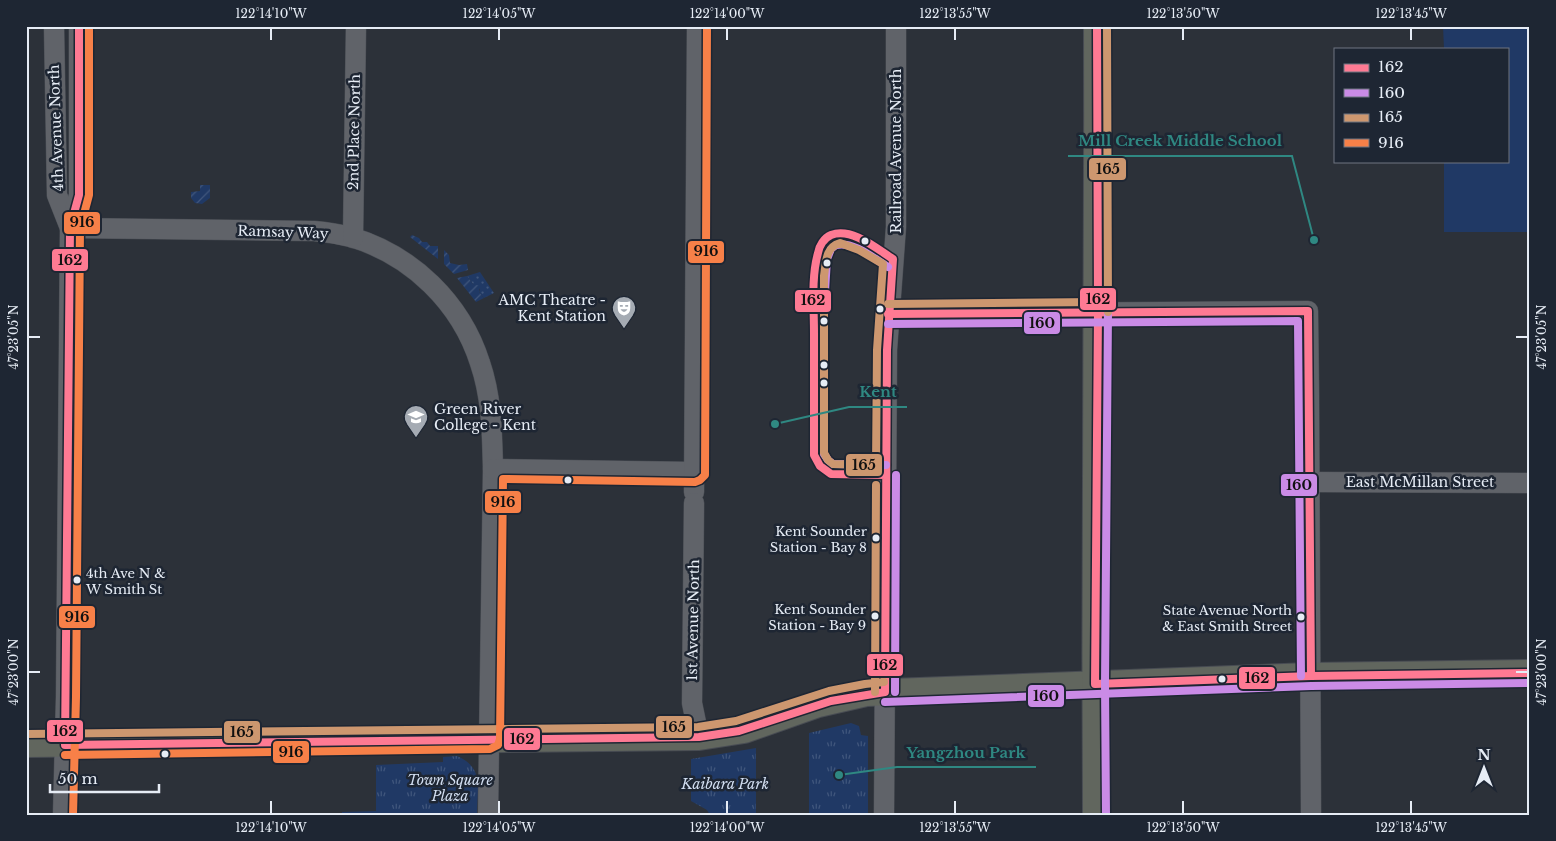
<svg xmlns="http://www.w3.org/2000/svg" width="1556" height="841" font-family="'Libre Baskerville',serif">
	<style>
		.grass { fill: url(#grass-dots) }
		.park { fill: url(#park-tufts) }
		.garden { fill: url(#garden-furrows) }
		.pitch { fill: #203965 }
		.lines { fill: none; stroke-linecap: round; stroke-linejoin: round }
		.minor-casing { stroke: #484c53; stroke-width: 21 }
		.major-casing { stroke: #484c53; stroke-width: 28 }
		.minor { stroke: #606369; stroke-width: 20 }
		.major { stroke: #61665e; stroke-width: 26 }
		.bus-1-casing { stroke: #1e2633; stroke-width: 11 }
		.bus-2-casing { stroke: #1e2633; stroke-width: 11 }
		.bus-3-casing { stroke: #1e2633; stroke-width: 11 }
		.bus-4-casing { stroke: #1e2633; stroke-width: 11 }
		.bus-1 { stroke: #fe7a93; stroke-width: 8 }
		.bus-2 { stroke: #ca8be6; stroke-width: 8 }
		.bus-3 { stroke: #cd976f; stroke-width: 8 }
		.bus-4 { stroke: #f78048; stroke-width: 8 }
		.ticks { fill: none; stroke: #e6ecf5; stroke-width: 2 }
		.bus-dot { fill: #e6ecf5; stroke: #1e2633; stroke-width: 2 }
		.labels { text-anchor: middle; stroke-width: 5; stroke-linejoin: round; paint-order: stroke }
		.bus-label { font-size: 13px; fill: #e6ecf5; stroke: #1e2633; text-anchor: end }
		.street-label { font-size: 14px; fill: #e6ecf5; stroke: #1e2633 }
		.poi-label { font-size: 14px; fill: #e6ecf5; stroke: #1e2633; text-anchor: end }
		.park-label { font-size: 14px; font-style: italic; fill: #d2def1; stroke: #1e2633 }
		.leader { fill: none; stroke: #2f8882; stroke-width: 2 }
		.callout-dot { fill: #2f8882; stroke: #1e2633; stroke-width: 2 }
		.callout-label { font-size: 15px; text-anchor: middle; font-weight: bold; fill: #2f8882; stroke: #1e2633; stroke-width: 5; stroke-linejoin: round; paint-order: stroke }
		.line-badge { stroke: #1e2633; stroke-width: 2 }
		.pale-badge-label { font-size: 14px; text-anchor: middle; font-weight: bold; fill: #111 }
		.neatline { fill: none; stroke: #e6ecf5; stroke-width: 2 }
		.ticks-label { font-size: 12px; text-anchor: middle; fill: #e6ecf5 }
	</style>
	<defs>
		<pattern id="grass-dots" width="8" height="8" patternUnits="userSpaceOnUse" patternTransform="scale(1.25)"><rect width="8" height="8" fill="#203965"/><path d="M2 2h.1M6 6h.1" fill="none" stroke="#40567c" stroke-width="1.8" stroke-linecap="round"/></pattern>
		<pattern id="park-tufts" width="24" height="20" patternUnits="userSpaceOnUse" patternTransform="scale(1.25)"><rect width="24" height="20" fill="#203965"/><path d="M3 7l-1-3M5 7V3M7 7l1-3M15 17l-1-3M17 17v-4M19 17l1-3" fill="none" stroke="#40567c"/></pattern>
		<pattern id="garden-furrows" width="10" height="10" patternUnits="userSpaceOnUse" patternTransform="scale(1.25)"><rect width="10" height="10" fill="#203965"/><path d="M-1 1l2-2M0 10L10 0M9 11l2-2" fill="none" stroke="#40567c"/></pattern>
	</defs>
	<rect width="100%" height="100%" fill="#2c3139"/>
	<polygon class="grass" points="480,272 494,293 484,298 479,292 480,289 473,284 467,276"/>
	<g class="park">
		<polygon points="851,723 859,726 861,735 868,736 868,815 809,815 809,733"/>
		<polygon points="756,748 756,815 710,815 707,810 691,801 691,759"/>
		<path d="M457,756C485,768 477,789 477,815H342V812L376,811V765L443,762V757Z"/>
	</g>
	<g class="garden">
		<polygon points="200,185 210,185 210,198 202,204 195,203 191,198 191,192 200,191"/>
		<polygon points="412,235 419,238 422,242 427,242 430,246 438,246 438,259 410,237"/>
		<polygon points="444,250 449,255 450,263 459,265 467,264 468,270 454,274 444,264"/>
		<polygon points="467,276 473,284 480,286 479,292 484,298 476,302 457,278"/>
	</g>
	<polygon class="pitch" points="1443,26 1530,26 1530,232 1444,232 1444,161 1507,161 1507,49 1444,49"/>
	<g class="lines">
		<g class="minor-casing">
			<g id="minor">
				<polyline points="54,26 57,195 70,228"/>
				<path d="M70,228L314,231C326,232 339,234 351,237C412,255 461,303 480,363C492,398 492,433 493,469L488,815"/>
				<polyline points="353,238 356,26"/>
				<polyline points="888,314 1308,311 1309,395 1311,815"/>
				<polyline points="493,469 695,472"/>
				<polyline points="1310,482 1530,483"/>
				<polyline points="694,492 697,26"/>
				<polyline points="694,503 692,703 699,737"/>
				<polyline points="63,815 66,697 70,228 79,195 79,26"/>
				<polyline points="884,815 887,350 896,227 896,26"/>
			</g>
		</g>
		<g class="major-casing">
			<g id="major">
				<polyline points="26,744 699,737 744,730 818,704 866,693 1311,676 1530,673"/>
				<path d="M1096,815C1094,552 1098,289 1097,26"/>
			</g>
		</g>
		<use href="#minor" class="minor"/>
		<use href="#major" class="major"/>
		<g class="bus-1-casing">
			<g id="bus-1">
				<path d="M79,26V195L70,228L65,745L699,737L739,731L831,701L885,692L887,350L893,259C877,249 852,227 831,235C824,238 819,246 818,253C811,278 814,307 814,333C814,374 814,414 814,455L820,466L831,474L886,475"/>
				<polyline points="1097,26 1098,312 1095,684 1311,676 1530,673"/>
				<polyline points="888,314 1308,311 1311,676"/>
			</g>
		</g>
		<g class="bus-2-casing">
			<g id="bus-2">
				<polyline points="888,324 1298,321 1301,676"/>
				<path d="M886,465L833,464L828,460L824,454V308L827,259L831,249L836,245C854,241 873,258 888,267"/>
				<polyline points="895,692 896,475"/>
				<polyline points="885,702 1311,686 1530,683"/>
				<polyline points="1106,815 1105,684 1108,312"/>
			</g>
		</g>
		<g class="bus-3-casing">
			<g id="bus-3">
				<polyline points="1107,26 1108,312"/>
				<path d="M840,243L859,250L883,264L877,350L876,465L833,464L828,460L824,453V276C826,264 825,247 840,243Z"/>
				<polyline points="888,304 1098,302"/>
				<polyline points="875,692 876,485"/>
				<polyline points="26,734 698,727 736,721 829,691 865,684 884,682"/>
			</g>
		</g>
		<g class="bus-4-casing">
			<g id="bus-4">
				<polyline points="65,755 490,749 498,745 500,739 503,479 695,482 700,480 705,475 707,26"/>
				<polyline points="73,815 76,697 80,229 89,195 89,26"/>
			</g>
		</g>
		<use href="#bus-1" class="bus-1"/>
		<use href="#bus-2" class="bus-2"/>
		<use href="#bus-3" class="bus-3"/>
		<use href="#bus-4" class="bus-4"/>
	</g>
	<path class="ticks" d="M271,28V40M499,28V40M727,28V40M955,28V40M1183,28V40M1411,28V40M28,337H40M1516,337H1528M28,672H40M1516,672H1528M271,801V814M499,801V814M727,801V814M955,801V814M1183,801V814M1411,801V814"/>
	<defs>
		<g id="theatre-pin" transform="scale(1.25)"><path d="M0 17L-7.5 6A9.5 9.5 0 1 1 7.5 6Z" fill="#a5abb3" stroke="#1e2633"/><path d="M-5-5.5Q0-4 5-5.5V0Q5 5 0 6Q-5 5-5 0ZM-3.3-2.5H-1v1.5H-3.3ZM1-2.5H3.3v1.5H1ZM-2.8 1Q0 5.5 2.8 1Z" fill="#fff"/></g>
		<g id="university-pin" transform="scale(1.25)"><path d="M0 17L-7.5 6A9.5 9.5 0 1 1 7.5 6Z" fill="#a5abb3" stroke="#1e2633"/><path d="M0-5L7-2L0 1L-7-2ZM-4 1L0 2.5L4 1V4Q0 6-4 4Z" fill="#fff"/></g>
	</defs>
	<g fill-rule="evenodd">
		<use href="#theatre-pin" x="624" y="308"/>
		<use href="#university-pin" x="416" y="417"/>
	</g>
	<g class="bus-dot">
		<circle cx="865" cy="241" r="4.5"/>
		<circle cx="827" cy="263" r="4.5"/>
		<circle cx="880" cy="309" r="4.5"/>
		<circle cx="824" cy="321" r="4.5"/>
		<circle cx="824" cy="365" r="4.5"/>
		<circle cx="824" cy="383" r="4.5"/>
		<circle cx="568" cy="480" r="4.5"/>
		<circle cx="876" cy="538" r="4.5"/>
		<circle cx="77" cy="580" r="4.5"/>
		<circle cx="875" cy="616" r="4.5"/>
		<circle cx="1301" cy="617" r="4.5"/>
		<circle cx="1222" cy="679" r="4.5"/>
		<circle cx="165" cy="754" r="4.5"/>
	</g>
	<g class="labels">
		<g class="bus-label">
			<text x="867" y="536">Kent Sounder<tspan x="867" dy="16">Station - Bay 8</tspan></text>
			<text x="86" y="578" text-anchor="start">4th Ave N &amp;<tspan x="86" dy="16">W Smith St</tspan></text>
			<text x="866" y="614">Kent Sounder<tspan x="866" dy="16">Station - Bay 9</tspan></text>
			<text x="1292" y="615">State Avenue North<tspan x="1292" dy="16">&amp; East Smith Street</tspan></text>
		</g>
		<g class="street-label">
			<text transform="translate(56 128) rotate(-92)" y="5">4th Avenue North</text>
			<text transform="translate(354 132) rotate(-89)" y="5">2nd Place North</text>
			<text transform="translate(896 151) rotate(-90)" y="5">Railroad Avenue North</text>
			<text transform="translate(283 232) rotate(2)" y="5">Ramsay Way</text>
			<text x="1420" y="487">East McMillan Street</text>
			<text transform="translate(693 620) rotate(-89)" y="5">1st Avenue North</text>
		</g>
		<g class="poi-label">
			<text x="606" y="305">AMC Theatre -<tspan x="606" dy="16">Kent Station</tspan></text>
			<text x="434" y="414" text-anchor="start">Green River<tspan x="434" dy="16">College - Kent</tspan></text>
		</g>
		<g class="park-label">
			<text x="450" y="785">Town Square<tspan x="450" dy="16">Plaza</tspan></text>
			<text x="725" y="789">Kaibara Park</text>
		</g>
	</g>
	<path class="leader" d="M1314 240L1292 156H1068M775 424L849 407H907M839 775L897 767H1036"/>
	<g class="callout-dot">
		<circle cx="1314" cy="240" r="5"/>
		<circle cx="775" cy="424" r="5"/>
		<circle cx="839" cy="775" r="5"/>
	</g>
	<g class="callout-label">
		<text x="1180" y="146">Mill Creek Middle School</text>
		<text x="878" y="397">Kent</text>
		<text x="966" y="758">Yangzhou Park</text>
	</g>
	<g class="line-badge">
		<rect x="1088" y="157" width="39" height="24" rx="5" fill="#cd976f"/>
		<rect x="63" y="211" width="38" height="24" rx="5" fill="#f78048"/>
		<rect x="687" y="240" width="38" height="24" rx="5" fill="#f78048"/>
		<rect x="51" y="248" width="38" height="24" rx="5" fill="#fe7a93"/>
		<rect x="1079" y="287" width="38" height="24" rx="5" fill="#fe7a93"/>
		<rect x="794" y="289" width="38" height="24" rx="5" fill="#fe7a93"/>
		<rect x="1023" y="311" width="38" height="24" rx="5" fill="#ca8be6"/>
		<rect x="845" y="453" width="38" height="24" rx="5" fill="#cd976f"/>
		<rect x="1280" y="473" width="38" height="24" rx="5" fill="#ca8be6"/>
		<rect x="484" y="490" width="38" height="24" rx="5" fill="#f78048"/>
		<rect x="58" y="605" width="38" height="24" rx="5" fill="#f78048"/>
		<rect x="866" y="653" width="38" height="24" rx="5" fill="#fe7a93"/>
		<rect x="1238" y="666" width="38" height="24" rx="5" fill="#fe7a93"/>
		<rect x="1027" y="684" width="38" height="24" rx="5" fill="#ca8be6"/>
		<rect x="655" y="715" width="38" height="24" rx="5" fill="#cd976f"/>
		<rect x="46" y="719" width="38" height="24" rx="5" fill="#fe7a93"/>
		<rect x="223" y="720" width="38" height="24" rx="5" fill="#cd976f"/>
		<rect x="503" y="727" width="38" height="24" rx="5" fill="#fe7a93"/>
		<rect x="272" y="740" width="38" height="24" rx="5" fill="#f78048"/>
	</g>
	<g class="pale-badge-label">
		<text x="1108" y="174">165</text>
		<text x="82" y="227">916</text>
		<text x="706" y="256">916</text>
		<text x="70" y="265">162</text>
		<text x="1098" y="304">162</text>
		<text x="813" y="305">162</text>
		<text x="1042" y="328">160</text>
		<text x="864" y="470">165</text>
		<text x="1299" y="490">160</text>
		<text x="503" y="507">916</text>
		<text x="77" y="622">916</text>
		<text x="885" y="670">162</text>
		<text x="1257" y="683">162</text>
		<text x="1046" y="701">160</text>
		<text x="674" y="732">165</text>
		<text x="65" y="736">162</text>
		<text x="242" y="737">165</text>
		<text x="522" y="744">162</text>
		<text x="291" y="757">916</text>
	</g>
	<rect width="1556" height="841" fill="none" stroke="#1e2633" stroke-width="55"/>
	<rect x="1334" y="48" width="175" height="115" fill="#1e2633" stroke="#6e7581"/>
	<rect x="1344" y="64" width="25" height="8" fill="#fe7a93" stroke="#6e7581"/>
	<text x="1378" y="72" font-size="15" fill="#e6ecf5">162</text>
	<rect x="1344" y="89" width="25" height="8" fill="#ca8be6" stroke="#6e7581"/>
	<text x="1378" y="98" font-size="15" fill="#e6ecf5">160</text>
	<rect x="1344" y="114" width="25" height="8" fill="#cd976f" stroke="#6e7581"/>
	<text x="1378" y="122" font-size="15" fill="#e6ecf5">165</text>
	<rect x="1344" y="139" width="25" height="8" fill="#f78048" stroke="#6e7581"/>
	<text x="1378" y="148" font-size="15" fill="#e6ecf5">916</text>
	<g transform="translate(1484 768)" stroke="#1e2633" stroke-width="4" paint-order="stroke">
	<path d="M0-4L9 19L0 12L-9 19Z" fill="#e6ecf5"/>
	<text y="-8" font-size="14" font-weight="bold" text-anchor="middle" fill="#e6ecf5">N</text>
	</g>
	<path d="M50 784v8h109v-8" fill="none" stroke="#e6ecf5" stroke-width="2.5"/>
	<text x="58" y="784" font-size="15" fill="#e6ecf5" stroke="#1e2633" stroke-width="4" paint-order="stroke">50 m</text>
	<rect x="28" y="28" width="1500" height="786" class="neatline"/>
	<g class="ticks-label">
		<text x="271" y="18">122°14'10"W</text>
		<text x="499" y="18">122°14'05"W</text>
		<text x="727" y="18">122°14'00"W</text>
		<text x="955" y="18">122°13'55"W</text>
		<text x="1183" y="18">122°13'50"W</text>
		<text x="1411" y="18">122°13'45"W</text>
		<text transform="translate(14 337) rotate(-90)" y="4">47°23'05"N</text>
		<text transform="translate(1542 337) rotate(-90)" y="4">47°23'05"N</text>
		<text transform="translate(14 672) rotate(-90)" y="4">47°23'00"N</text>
		<text transform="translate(1542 672) rotate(-90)" y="4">47°23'00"N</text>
		<text x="271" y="832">122°14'10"W</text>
		<text x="499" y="832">122°14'05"W</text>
		<text x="727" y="832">122°14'00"W</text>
		<text x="955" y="832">122°13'55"W</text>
		<text x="1183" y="832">122°13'50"W</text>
		<text x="1411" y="832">122°13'45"W</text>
	</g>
</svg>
